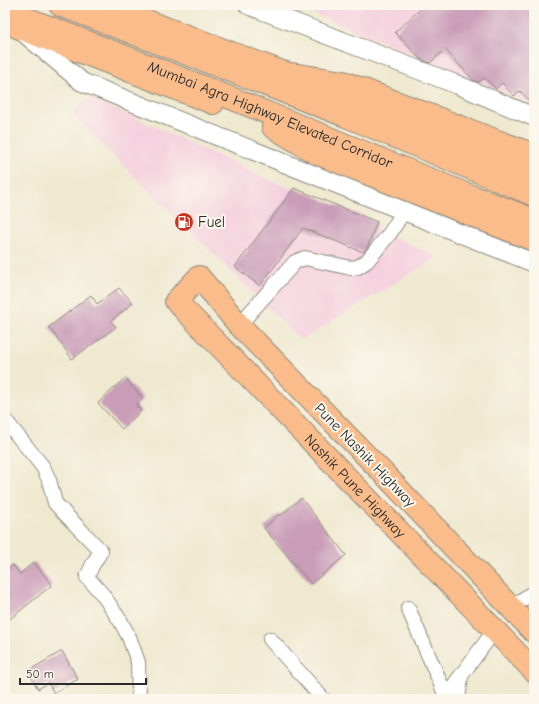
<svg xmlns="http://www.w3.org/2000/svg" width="539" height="704" font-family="'Comic Neue',sans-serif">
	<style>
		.built { fill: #f4cfde }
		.building { fill: #c99cb8 }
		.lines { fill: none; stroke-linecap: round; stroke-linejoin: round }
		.minor-casing { stroke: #8d8a7e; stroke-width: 16 }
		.tertiary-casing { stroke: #8d8a7e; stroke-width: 20 }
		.primary-casing { stroke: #8d8a7e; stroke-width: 24 }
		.trunk-casing { stroke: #8d8a7e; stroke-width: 24 }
		.motorway-casing { stroke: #8d8a7e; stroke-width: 24 }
		.minor { stroke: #fff; stroke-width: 14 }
		.tertiary { stroke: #fff; stroke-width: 18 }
		.primary { stroke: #f9bc8a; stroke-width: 22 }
		.trunk { stroke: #f9bc8a; stroke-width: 22 }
		.motorway { stroke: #f9bc8a; stroke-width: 22 }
		.labels { text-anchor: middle; stroke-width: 4; stroke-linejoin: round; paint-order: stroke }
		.street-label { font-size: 15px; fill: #2b2b2b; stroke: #fbf7ec }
		.poi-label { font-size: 15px; fill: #2b2b2b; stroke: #fbf7ec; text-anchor: start }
	</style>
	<rect width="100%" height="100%" fill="#fbf7ec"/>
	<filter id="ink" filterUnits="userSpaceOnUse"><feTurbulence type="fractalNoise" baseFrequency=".025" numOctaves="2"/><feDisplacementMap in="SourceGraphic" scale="8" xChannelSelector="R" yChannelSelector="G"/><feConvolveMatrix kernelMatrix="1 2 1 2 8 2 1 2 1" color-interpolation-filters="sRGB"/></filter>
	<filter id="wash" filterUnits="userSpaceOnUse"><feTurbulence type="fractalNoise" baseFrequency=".012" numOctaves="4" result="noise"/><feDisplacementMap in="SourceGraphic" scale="16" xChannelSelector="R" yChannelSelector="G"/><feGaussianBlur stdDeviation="0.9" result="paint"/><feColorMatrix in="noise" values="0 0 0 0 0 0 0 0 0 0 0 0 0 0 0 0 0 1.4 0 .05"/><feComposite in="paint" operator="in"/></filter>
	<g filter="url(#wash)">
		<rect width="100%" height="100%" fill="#efe9d0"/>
		<g class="built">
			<polygon points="293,5 534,5 534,105"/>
			<polygon points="90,97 438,257 301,340 71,114"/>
		</g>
		<g id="blocks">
			<g class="building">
				<polygon points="425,5 534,5 534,106 520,91 514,96 502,83 496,89 484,78 479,82 473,80 445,49 430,63 420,59 395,32"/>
				<polygon points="294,188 377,222 367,248 363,252 303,228 260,286 235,267"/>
				<polygon points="119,288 133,303 111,321 116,327 72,359 49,327 91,295 97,304"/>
				<polygon points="125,378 143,399 136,405 141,411 122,429 98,403"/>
				<polygon points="301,498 346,555 311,584 264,528 279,514 280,516"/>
				<polygon points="34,562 52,585 5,623 5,571 13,565 20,574"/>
				<polygon points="62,651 78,679 54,693 48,683 38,689 28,671"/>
			</g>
		</g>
	</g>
	<g filter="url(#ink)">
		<use href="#blocks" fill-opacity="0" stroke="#8d8a7e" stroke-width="1"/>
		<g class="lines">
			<g class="minor-casing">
				<g id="minor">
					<polyline points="239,325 295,262 305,258 351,268 358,267 367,261 390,233 404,211"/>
					<polyline points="5,420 43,467 49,480 55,503 68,517 101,551 93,564 87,577 103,595 121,622 129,637 138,662 139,699"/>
					<polyline points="511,607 534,592"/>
					<polyline points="408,608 446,696"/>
					<polyline points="270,639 323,699"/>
					<polyline points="442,699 446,696 494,631"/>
					<polyline points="458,699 461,676"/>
				</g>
			</g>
			<g class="tertiary-casing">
				<g id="tertiary">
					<polyline points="248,5 458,85 534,117"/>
					<polyline points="24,33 82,82 534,263"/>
				</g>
			</g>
			<g class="primary-casing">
				<g id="primary">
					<polyline points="104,5 285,73 534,172"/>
					<polyline points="17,27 213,103"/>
				</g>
			</g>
			<g class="trunk-casing">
				<g id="trunk">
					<path id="s1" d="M534,632L388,478L239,325L199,277L176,301L534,671"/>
				</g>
			</g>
			<g class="motorway-casing">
				<g id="motorway">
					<polyline points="60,5 226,69 346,116 534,195"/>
					<path id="s2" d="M5,10L216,92L466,194L534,220"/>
					<polyline points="285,73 343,82 534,155"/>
					<polyline points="273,127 316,153 534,240"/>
				</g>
			</g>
			<use href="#minor" class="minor"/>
			<use href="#tertiary" class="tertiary"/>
			<use href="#primary" class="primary"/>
			<use href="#trunk" class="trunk"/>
			<use href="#motorway" class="motorway"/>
		</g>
	</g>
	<defs>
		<g id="fuel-disc" transform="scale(1)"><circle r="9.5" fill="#c8321e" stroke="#fbf7ec"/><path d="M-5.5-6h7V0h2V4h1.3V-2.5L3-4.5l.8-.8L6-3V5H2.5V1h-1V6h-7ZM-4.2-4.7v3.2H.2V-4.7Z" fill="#fff"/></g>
	</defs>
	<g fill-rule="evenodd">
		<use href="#fuel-disc" x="184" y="222"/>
	</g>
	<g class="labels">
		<g class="street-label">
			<text dy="5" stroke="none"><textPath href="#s2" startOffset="285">Mumbai Agra Highway Elevated Corridor</textPath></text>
			<text transform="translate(365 455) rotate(46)" y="5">Pune Nashik Highway</text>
			<text dy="5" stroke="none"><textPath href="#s1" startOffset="779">Nashik Pune Highway</textPath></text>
		</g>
		<g class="poi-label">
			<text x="198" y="227">Fuel</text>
		</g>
	</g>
	<rect width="539" height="704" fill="none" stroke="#fbf7ec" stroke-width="20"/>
	<path d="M20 678v6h126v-6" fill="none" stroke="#2b2b2b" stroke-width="2"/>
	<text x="26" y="678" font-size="12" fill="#2b2b2b" stroke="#fbf7ec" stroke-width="3" paint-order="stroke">50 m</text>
</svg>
